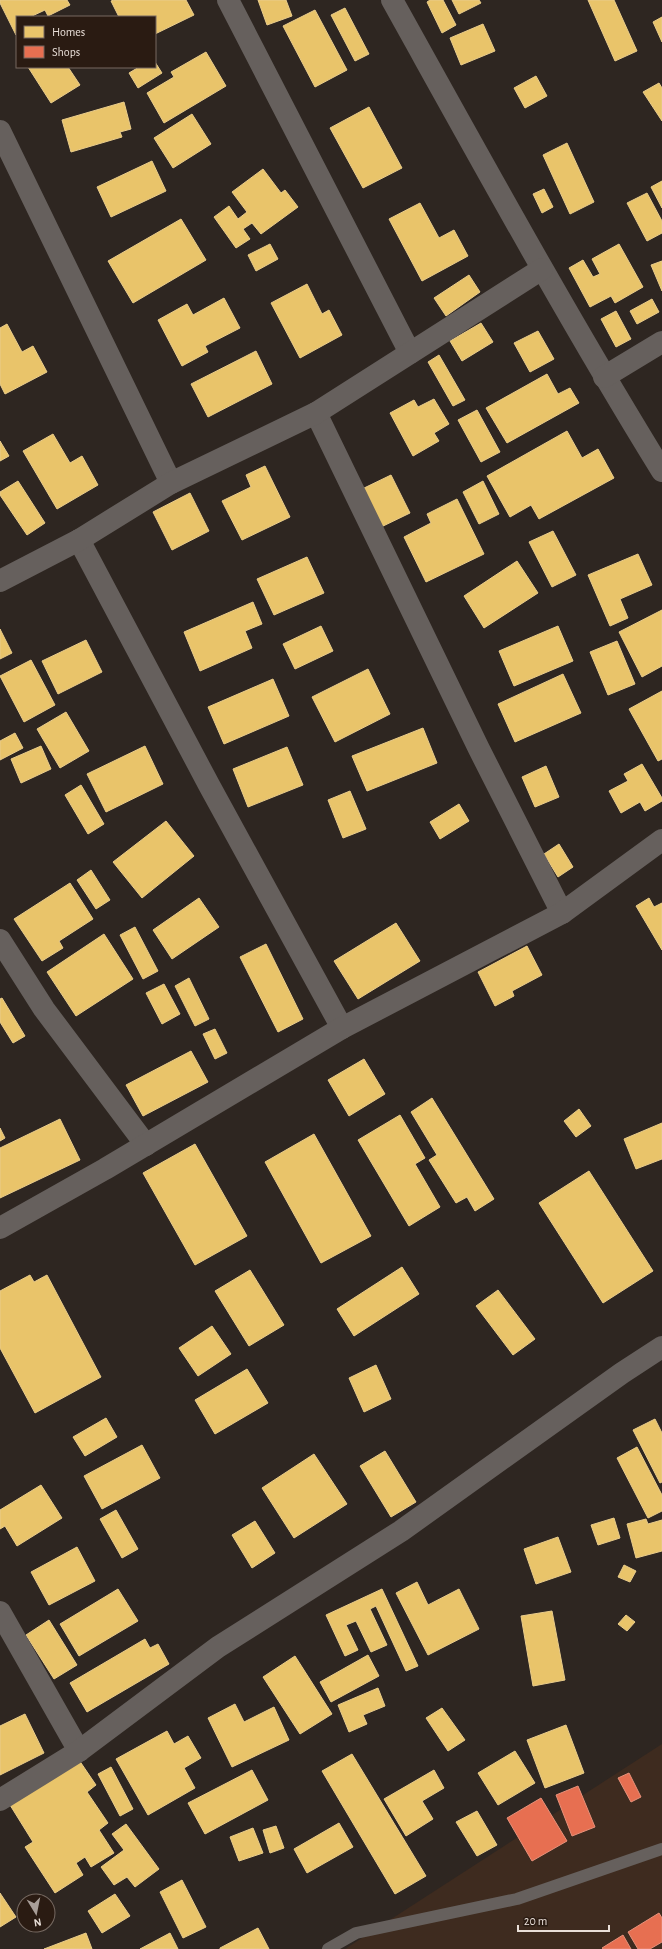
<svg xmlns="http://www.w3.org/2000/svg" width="662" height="1949" font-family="'Alegreya Sans',sans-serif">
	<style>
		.built { fill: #3e2b1f }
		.homes { fill: #e9c46a; stroke: #e9cc8b }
		.shops { fill: #e76f51; stroke: #e8917a }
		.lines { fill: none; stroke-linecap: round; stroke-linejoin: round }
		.lane { stroke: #66605d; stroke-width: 12 }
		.street { stroke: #66605d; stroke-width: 22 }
	</style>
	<rect width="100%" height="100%" fill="#2e2621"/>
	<polygon class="built" points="662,1744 662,1949 345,1949"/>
	<g class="homes">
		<polygon points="0,0 67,0 70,5 48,16 45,10 30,17 17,17 16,35 0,3"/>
		<polygon points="114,0 186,0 194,15 155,34 155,17 119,17 111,1"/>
		<polygon points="258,0 286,0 292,16 267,25"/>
		<polygon points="430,0 443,0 456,25 442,33 427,2"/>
		<polygon points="452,0 479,0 481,3 459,14"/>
		<polygon points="588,0 614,0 637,51 615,61"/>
		<polygon points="345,8 369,54 355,61 331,15"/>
		<polygon points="315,10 347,70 315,87 283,26"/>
		<polygon points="662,17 662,42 653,22"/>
		<polygon points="483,24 495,51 461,65 450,38"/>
		<polygon points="206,52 226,86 164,123 147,93 174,77 171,72"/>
		<polygon points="155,62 162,73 138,88 129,73 139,67 155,67"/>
		<polygon points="28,67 68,67 80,85 51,103"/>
		<polygon points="536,76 547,96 525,108 514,88"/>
		<polygon points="659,83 662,88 662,121 643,92"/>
		<polygon points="124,102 131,129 120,132 122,137 71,152 62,120"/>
		<polygon points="369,107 402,168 363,188 330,128"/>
		<polygon points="192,114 211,144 173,168 154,138"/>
		<polygon points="567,143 594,202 570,214 543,155"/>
		<polygon points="152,161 166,191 111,217 97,187"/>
		<polygon points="263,169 281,193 285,190 298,207 261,234 252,223 243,229 250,239 236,248 214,217 229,206 238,219 247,212 232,192"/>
		<polygon points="662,181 662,208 651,187"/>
		<polygon points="544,189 553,207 542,213 533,194"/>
		<polygon points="647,193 662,221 662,233 647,241 627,203"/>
		<polygon points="420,203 439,238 454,230 468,256 422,281 389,219"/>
		<polygon points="181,219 206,260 133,303 108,261"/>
		<polygon points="270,244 278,259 256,271 248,255"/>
		<polygon points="619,244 643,287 615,303 611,296 590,307 569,268 583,260 593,277 600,274 592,259"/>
		<polygon points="662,261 662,291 651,265"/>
		<polygon points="469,275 480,292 446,316 434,298"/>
		<polygon points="307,284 322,314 329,310 342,335 300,358 271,303"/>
		<polygon points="224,298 240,328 205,346 208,352 182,366 158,320 187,304 193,315"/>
		<polygon points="652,299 659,312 637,324 630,311"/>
		<polygon points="616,311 631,339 616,347 601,319"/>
		<polygon points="481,323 493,342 462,361 450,341"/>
		<polygon points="7,324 22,352 33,346 47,372 5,394 0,384 0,328"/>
		<polygon points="538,331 554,359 530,372 514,343"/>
		<polygon points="256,351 272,384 208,417 191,384"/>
		<polygon points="439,355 465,400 453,406 428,362"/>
		<polygon points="547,374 558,394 570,388 579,403 507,443 486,408"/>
		<polygon points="434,399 449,424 434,433 439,441 413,456 390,413 414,400 418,407"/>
		<polygon points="477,410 500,452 481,462 458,420"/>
		<polygon points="567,431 582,458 598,449 614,478 539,519 531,505 510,517 487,476"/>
		<polygon points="53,434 70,463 82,456 98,485 57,509 23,451"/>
		<polygon points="0,441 9,456 0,461"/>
		<polygon points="265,466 290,517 242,540 222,501 251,487 246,475"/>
		<polygon points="391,475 410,513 379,528 360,490"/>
		<polygon points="18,481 45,523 27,535 0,495 0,492"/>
		<polygon points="483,481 499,514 479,524 463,492"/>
		<polygon points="190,493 209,531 172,550 153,512"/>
		<polygon points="457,499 484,554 426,582 404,537 431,523 427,514"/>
		<polygon points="553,531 576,575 552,587 529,542"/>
		<polygon points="638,554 652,585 620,599 628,618 610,626 588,575"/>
		<polygon points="307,557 324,593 274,615 257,579"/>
		<polygon points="517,561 538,593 484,628 464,596"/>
		<polygon points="253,602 262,624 245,631 252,648 200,671 184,632"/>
		<polygon points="662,610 662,666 642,677 619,632"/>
		<polygon points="321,626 333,651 295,669 283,644"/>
		<polygon points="558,626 573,661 514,686 499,651"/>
		<polygon points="0,629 12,653 0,659"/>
		<polygon points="86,640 102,672 58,694 42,661"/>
		<polygon points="617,641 635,684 608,695 590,652"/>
		<polygon points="31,660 55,705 24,722 0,676"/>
		<polygon points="368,669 390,714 335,742 312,697"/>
		<polygon points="563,674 581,713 515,742 498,704"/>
		<polygon points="273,679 289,716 224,744 208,707"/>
		<polygon points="662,691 662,759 658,761 629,709"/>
		<polygon points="66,712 89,751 60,768 37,729"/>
		<polygon points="423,728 437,763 367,791 352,756"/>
		<polygon points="15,733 23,748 0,760 0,741"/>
		<polygon points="41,746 51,769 21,783 11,759"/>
		<polygon points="145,746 163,784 106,812 87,774"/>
		<polygon points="287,747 303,785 248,807 233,769"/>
		<polygon points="642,764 662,798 662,801 645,811 640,802 621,813 609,791 628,781 624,774"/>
		<polygon points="546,766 559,797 535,807 522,777"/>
		<polygon points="81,785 104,824 88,834 65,795"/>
		<polygon points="350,791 366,829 343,838 328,800"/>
		<polygon points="459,804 469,821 440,839 430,822"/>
		<polygon points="166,821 194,856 142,898 113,862"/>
		<polygon points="559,844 573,867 558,877 544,854"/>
		<polygon points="91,870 110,900 96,909 77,880"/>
		<polygon points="70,883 93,919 59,941 63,948 42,961 14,919"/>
		<polygon points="199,898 219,927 172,959 153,930"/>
		<polygon points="649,898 654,907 662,903 662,950 636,906"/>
		<polygon points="396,923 420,961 358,999 334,961"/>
		<polygon points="135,927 158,971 143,979 120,935"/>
		<polygon points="104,934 133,979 76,1016 47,972"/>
		<polygon points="266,944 303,1019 278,1032 240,957"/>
		<polygon points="527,946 542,975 512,991 514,996 495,1006 478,972"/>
		<polygon points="189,978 209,1019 195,1026 175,986"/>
		<polygon points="164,984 180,1014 162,1024 146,993"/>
		<polygon points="2,998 25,1036 13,1043 0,1022 0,999"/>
		<polygon points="215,1029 227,1053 215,1059 203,1034"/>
		<polygon points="191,1051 208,1082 143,1116 126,1085"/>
		<polygon points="364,1059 385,1094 349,1116 328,1080"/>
		<polygon points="432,1098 494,1199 475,1211 467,1197 456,1203 429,1160 437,1155 411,1112"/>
		<polygon points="579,1109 591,1126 576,1137 564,1121"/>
		<polygon points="400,1115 425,1158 415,1164 440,1207 409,1226 358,1140"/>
		<polygon points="60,1119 80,1160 0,1198 0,1148"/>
		<polygon points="662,1123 662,1159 636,1169 624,1139"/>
		<polygon points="0,1128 5,1138 0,1141"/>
		<polygon points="314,1134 371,1236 321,1263 265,1162"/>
		<polygon points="195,1144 247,1236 195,1265 143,1173"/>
		<polygon points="589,1171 653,1271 603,1303 539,1203"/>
		<polygon points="402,1267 419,1294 354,1336 337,1309"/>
		<polygon points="250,1270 284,1325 249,1346 215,1291"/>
		<polygon points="30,1275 34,1282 47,1275 101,1377 35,1413 0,1348 0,1291"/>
		<polygon points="498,1290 535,1339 513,1355 476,1306"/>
		<polygon points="212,1326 231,1354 198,1376 179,1348"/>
		<polygon points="376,1365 391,1399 364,1412 349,1378"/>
		<polygon points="247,1369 268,1403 215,1434 195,1400"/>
		<polygon points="106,1418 117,1437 85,1456 73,1437"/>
		<polygon points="655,1419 662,1433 662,1482 660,1483 633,1430"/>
		<polygon points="142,1445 160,1478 102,1509 84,1476"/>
		<polygon points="637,1447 662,1495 662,1511 648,1518 617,1458"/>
		<polygon points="385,1451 416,1502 391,1517 360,1466"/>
		<polygon points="314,1454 347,1504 294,1538 262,1488"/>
		<polygon points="41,1485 62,1518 17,1546 5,1526 0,1529 0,1510"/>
		<polygon points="116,1510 138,1549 122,1558 100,1519"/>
		<polygon points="614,1518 620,1538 598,1545 591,1525"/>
		<polygon points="646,1519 648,1524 662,1520 662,1551 636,1558 627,1524"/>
		<polygon points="255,1521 275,1553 252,1568 232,1535"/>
		<polygon points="558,1537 571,1572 536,1584 524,1549"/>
		<polygon points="77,1547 95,1581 49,1605 31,1572"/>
		<polygon points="624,1565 636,1571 630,1582 618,1577"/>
		<polygon points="417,1582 428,1605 459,1589 479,1629 428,1655 396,1593"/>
		<polygon points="118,1589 138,1621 79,1656 60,1624"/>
		<polygon points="382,1589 418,1666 406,1671 376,1606 370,1609 387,1645 371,1652 356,1621 346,1625 358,1650 345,1656 326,1615"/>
		<polygon points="552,1611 565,1680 533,1686 521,1616"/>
		<polygon points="626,1615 635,1622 627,1631 618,1624"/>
		<polygon points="49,1620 77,1665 54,1679 26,1635"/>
		<polygon points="145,1639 150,1648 158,1644 169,1664 87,1712 70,1683"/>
		<polygon points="368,1655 379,1676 331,1702 320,1682"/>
		<polygon points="295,1656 332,1714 300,1734 263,1677"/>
		<polygon points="378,1688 385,1706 363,1715 367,1724 349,1732 338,1705"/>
		<polygon points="235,1704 244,1722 274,1707 289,1740 232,1767 208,1718"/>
		<polygon points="442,1708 465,1740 448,1751 426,1718"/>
		<polygon points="25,1714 44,1753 0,1775 0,1726"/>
		<polygon points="566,1725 584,1773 545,1788 527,1740"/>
		<polygon points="167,1731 174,1744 188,1736 201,1758 184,1768 195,1788 148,1815 116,1759"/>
		<polygon points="515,1751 535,1783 498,1805 478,1773"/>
		<polygon points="352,1754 426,1876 395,1894 322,1771"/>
		<polygon points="79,1760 96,1785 87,1792 108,1823 99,1830 114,1853 91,1867 85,1857 76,1863 83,1875 55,1893 25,1847 33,1842 10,1805"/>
		<polygon points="111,1767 133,1809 120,1816 98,1774"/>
		<polygon points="252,1770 268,1800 205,1834 188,1803"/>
		<polygon points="434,1770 444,1788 422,1801 433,1819 406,1836 384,1799"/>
		<polygon points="477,1811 497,1845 477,1856 456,1822"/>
		<polygon points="339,1823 353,1847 307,1873 294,1849"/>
		<polygon points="126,1824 159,1869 135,1887 127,1877 114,1885 101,1867 124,1850 112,1834"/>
		<polygon points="276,1826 284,1848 270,1853 263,1830"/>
		<polygon points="253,1828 263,1853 239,1861 230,1837"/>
		<polygon points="182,1880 206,1927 183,1938 160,1892"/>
		<polygon points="0,1893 16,1917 0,1927"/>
		<polygon points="115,1894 130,1916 102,1933 88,1911"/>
		<polygon points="258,1928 269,1949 220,1949 220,1948"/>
		<polygon points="86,1933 92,1949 44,1949"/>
		<polygon points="170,1933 178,1949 140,1949"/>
	</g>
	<g class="shops">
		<polygon points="629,1773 641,1797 631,1802 618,1778"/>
		<polygon points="578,1786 595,1827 572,1836 556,1795"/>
		<polygon points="541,1798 567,1841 532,1861 507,1818"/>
		<polygon points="659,1913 662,1918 662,1942 650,1949 638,1949 628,1932"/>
		<polygon points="623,1935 631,1949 603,1949 602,1948"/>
	</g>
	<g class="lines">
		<polyline class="lane" points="328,1949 356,1933 517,1899 662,1849"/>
		<g class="street">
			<polyline points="228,0 410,353"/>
			<path d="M392,0C480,158 567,317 662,471"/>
			<polyline points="0,131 171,483"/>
			<polyline points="604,377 662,342"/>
			<polyline points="316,413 479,749 562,913"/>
			<polyline points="79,540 209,785 342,1028"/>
			<polyline points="0,581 79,540 171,483 316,413 542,269"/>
			<polyline points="0,940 44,1009 146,1145"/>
			<polyline points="0,1228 105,1169 342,1028 562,913 662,840"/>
			<polyline points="0,1612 79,1751"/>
			<polyline points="0,1800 79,1751 218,1647 401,1531 622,1373 662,1347"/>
		</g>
	</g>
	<rect x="16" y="16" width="140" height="52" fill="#2a1b12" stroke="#766961"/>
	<rect x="24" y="26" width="20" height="12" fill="#e9c46a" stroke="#766961"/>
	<text x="52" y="36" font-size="12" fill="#e9dfd8">Homes</text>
	<rect x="24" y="46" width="20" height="12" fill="#e76f51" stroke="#766961"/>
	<text x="52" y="56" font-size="12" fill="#e9dfd8">Shops</text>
	<g transform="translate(36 1913) rotate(170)"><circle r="19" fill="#2a1b12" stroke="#766961"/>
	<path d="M0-3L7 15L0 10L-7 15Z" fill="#a89e98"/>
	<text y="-6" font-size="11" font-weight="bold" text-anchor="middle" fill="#e9dfd8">N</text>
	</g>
	<path d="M518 1925v6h91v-6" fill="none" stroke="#e9dfd8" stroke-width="2"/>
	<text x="524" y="1925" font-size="12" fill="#e9dfd8" stroke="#2a1b12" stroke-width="3" paint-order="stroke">20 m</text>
</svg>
